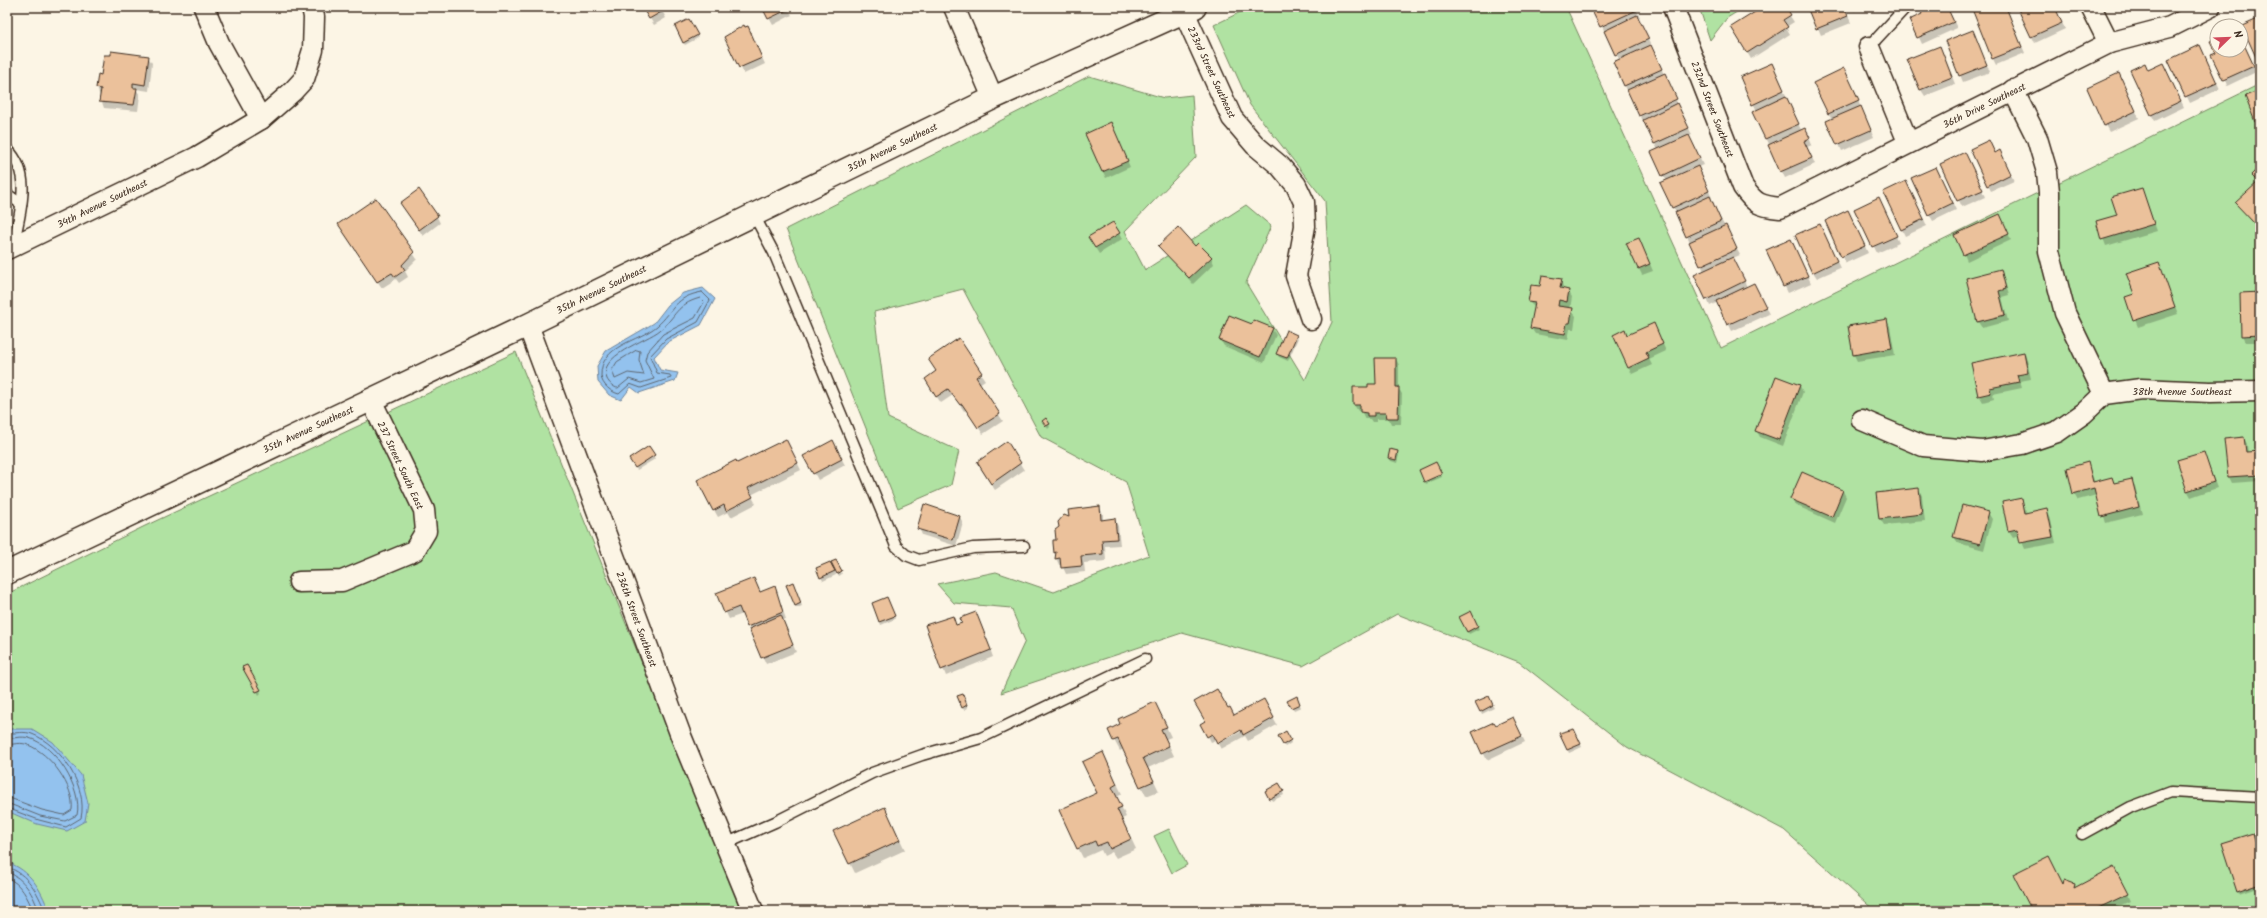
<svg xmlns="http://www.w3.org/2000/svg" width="2267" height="918" font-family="Kalam,sans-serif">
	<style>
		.green { fill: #b0e2a2; stroke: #768660 }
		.water { fill: #93c2ee; stroke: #70859b }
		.shadow { fill: #0003 }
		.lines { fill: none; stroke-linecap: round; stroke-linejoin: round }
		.shore { stroke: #5e6771; stroke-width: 1 }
		.building { fill: #ebc19b; stroke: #3b2a1e }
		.service-casing { stroke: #3b2a1e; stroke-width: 13 }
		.minor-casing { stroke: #3b2a1e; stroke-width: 23 }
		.tertiary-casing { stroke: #3b2a1e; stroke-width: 25 }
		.service { stroke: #fcf5e5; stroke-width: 10 }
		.minor { stroke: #fcf5e5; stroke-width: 20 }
		.tertiary { stroke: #fcf5e5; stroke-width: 22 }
		.labels { text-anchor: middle; stroke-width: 3.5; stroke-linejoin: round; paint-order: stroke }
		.street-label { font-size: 10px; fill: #3b2a1e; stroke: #fcf5e5 }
	</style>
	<rect width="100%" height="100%" fill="#fcf5e5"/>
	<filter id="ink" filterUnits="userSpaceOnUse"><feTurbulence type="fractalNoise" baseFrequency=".025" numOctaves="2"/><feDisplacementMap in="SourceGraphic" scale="8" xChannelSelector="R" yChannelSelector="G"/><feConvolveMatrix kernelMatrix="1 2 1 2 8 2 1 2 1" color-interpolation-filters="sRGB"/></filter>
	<g filter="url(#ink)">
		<g class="green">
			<polygon points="1251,7 1566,7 1721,348 2260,84 2260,911 1875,911 1784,830 1627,747 1519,662 1397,614 1303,666 1182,633 1001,693 1025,641 1011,608 954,603 937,584 996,572 1054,592 1149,555 1126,482 1041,437 963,289 874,312 888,418 959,451 951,485 898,508 786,229 1089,76 1164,98 1192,95 1196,157 1125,231 1145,270 1246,205 1271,226 1246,283 1305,380 1332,322 1325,201 1250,105 1214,25"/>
			<polygon points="1699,7 1745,7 1727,18 1710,40"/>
			<polygon points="516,352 673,740 753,911 7,911 7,594 145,526"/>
			<polygon points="1169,829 1187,865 1172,873 1154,836"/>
		</g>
		<g class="water">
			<polygon points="703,288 715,299 701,325 668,342 654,357 660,370 678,373 675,381 639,393 631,387 621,400 609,395 598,382 597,366 606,351 654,323 668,305 683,293"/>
			<polygon points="10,729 32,729 53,742 81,775 88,803 85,821 67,831 37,824 7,811 7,730"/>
			<path d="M7,862C31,871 40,888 49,911H7Z"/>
		</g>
		<g class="shadow">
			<polygon points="643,7 660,7 666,18 654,25"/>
			<polygon points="763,7 787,7 792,15 773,25"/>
			<polygon points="1592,7 1635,7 1640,17 1638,18 1692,135 1689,136 1703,165 1698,167 1712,198 1710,199 1740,255 1733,258 1747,287 1754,284 1769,314 1732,331 1718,302 1710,306 1707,299 1704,271 1662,184 1667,181 1663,175 1658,150 1625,86 1615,63 1620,61"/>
			<polygon points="1765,7 1784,7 1794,22 1786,27 1790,34 1751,59 1736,34"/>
			<polygon points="1809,7 1845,7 1851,23 1821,35"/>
			<polygon points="1852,7 1864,7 1854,11"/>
			<polygon points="1923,7 1947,7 1957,28 1922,44 1911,20 1923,15 1920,8"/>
			<polygon points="1979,7 2006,8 2025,53 1996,65 1993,59"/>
			<polygon points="2018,7 2055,7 2065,29 2035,43"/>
			<polygon points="689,20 698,38 685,45 683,42"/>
			<polygon points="1972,31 1990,72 1963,82 1946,41"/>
			<polygon points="751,34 765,64 744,74 726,38"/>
			<polygon points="2241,38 2256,72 2227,86 2217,53 2217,40 2217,50 2241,50"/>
			<polygon points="1943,53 1955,84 1925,96 1921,90"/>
			<polygon points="2203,53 2220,89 2190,103 2169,60"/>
			<polygon points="148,57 152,63 149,91 136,89 140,95 138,111 104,108 97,88 99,75 102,76"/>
			<polygon points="1775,70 1801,130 1808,135 1812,145 1807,147 1815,164 1785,178 1754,112 1757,111 1741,78"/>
			<polygon points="2166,70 2184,107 2155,121 2151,114 2148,71"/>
			<polygon points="1847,76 1874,137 1842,151 1828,121 1832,119 1829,114"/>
			<polygon points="2122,81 2139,118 2109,132 2105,125"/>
			<polygon points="2260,91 2260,128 2246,96"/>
			<polygon points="1114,130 1130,167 1106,178 1103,172"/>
			<polygon points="1995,154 2003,158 2014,181 1991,191 1988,185"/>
			<polygon points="1969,160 1985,197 1962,207 1942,164"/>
			<polygon points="2260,167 2260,228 2259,230 2237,204 2258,183 2252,175"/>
			<polygon points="1939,174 1956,210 1933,221 1929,214"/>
			<polygon points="1910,189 1927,226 1905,236 1884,192"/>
			<polygon points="2142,189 2157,231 2106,246 2097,222 2118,216"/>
			<polygon points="1882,205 1899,243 1877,253 1856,209"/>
			<polygon points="405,209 437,217 440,223 423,236"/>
			<polygon points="1852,218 1868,253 1846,263 1842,256"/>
			<polygon points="2003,222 2011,240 1967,261 1964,254"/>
			<polygon points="1113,223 1122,239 1099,254 1089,238"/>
			<polygon points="343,230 413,253 417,259 405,271 408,277 399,283 396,279 382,288"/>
			<polygon points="1823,231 1840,268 1817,278 1813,272"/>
			<polygon points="1642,245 1653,271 1642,275 1639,269"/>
			<polygon points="1160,246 1195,247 1211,257 1214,264 1193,284"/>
			<polygon points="1794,246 1811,283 1788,293 1767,250"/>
			<polygon points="2159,263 2178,314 2138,327 2126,298 2135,295"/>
			<polygon points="2001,270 2009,295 2002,297 2008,321 1982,328 1978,322 1967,278"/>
			<polygon points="1561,280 1564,290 1568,291 1572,297 1570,309 1576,316 1574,329 1570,329 1568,340 1535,334 1531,328 1535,308 1529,302 1541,287"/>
			<polygon points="2260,293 2260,342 2245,342 2242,335"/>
			<polygon points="1886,320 1890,326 1895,355 1857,361 1854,355 1849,326"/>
			<polygon points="1252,326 1272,329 1276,335 1264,363 1224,346 1220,340"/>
			<polygon points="1624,330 1628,336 1657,331 1666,351 1649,359 1652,365 1632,374 1628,367"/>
			<polygon points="1296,336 1298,338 1288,361 1279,357 1277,354"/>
			<polygon points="958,340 985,380 979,384 1003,421 983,434 966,410 964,411 953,395 941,403 929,385"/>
			<polygon points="2023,353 2027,360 2031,379 2020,381 2022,388 1993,394 1994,399 1983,402 1979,395"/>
			<polygon points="1396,359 1399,365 1399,389 1402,394 1401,424 1391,424 1389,419 1377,419 1377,422 1372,422 1370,419 1365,419 1361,411 1358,411 1354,405 1369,388 1377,385"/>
			<polygon points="1776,377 1800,386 1803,392 1783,446 1760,437 1756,430"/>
			<polygon points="1046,420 1050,427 1048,429 1043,421"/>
			<polygon points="2244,438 2247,444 2248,453 2260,452 2260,481 2232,483 2229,477 2226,440"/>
			<polygon points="832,441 845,465 818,480 805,456"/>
			<polygon points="1007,443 1024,470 995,490 981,469"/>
			<polygon points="789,446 801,470 751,495 756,504 731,517 728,512 718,517 714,510 737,465"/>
			<polygon points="649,448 655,459 637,470 631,459"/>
			<polygon points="1391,451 1397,452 1399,455 1397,463 1391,461 1389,458"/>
			<polygon points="2204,453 2217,488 2191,497 2187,490"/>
			<polygon points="2088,464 2095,483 2112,478 2115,484 2131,480 2135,486 2142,514 2106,523 2097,495 2078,500 2074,493"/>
			<polygon points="1437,466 1442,477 1426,484 1425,482"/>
			<polygon points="1919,489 1922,496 1925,521 1884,525 1880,519"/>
			<polygon points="1843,491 1846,497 1835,523 1795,505 1791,499"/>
			<polygon points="2021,499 2027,513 2047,510 2050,516 2056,543 2025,549 2019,535 2013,537 2009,531"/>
			<polygon points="1099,507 1103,514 1103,520 1115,520 1118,526 1120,545 1105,546 1106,561 1084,563 1085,572 1066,574 1062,565 1059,565 1056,558 1054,541 1058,541 1070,519"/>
			<polygon points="1988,513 1992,519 1984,550 1958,543 1954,537"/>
			<polygon points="960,517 963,523 956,546 922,535 919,528"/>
			<polygon points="835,561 842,574 839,576 834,566 836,575 823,581 817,569"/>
			<polygon points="754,579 761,593 775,588 786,619 783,620 796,652 766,664 743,614 729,619 717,594"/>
			<polygon points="794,586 802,606 797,608 795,606"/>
			<polygon points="889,601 895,619 881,625 873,604"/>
			<polygon points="1471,613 1479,629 1469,634 1461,618"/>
			<polygon points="952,617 957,626 979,619 993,657 946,676 926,626"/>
			<polygon points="246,666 261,693 259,695 244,668"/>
			<polygon points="964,698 968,708 964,710 962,707"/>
			<polygon points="1296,698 1301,707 1294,710 1289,701"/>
			<polygon points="1490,700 1494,708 1482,714 1477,703"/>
			<polygon points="1155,703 1171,737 1166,739 1174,756 1148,768 1159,791 1146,796 1123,749 1120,751 1109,731"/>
			<polygon points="1267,707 1277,725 1248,741 1245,736 1221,749 1218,744 1246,729 1245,727 1211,742 1202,724 1227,710 1234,717"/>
			<polygon points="1516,724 1525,742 1487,760 1473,733 1495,726"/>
			<polygon points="1573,730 1582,747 1569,753 1560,734"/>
			<polygon points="1286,732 1291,743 1285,747 1279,736"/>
			<polygon points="1103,754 1122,794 1117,797 1126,817 1122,819 1136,849 1116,858 1112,852 1104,856 1101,850 1083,858 1078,848 1098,794"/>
			<polygon points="1279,784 1284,795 1272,801 1266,791"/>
			<polygon points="890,818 905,850 855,873 850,863"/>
			<polygon points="2254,837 2260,857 2260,887 2239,894 2238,892"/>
			<polygon points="2118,875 2130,901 2109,911 2033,911 2064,885 2074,884 2076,888"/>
		</g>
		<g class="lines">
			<g class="shore">
				<path d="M702,292L710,300L698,322L666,339L650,356L657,373L670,375L671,378L641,388L630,384L619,394C611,392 602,385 601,376C600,345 638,342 657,326C675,310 674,297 702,292Z"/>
				<path d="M700,298L704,302L695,318L663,334L647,352L645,360L654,379L641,383L629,379L618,388C614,388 609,383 607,379C596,356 647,341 660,330C677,316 675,305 700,298Z"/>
				<polygon points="637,350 640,351 639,360 644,375 628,373 615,379 612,370 617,362"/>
				<path d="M7,734C14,733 25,731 32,734C61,745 88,787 81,818L66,827L39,820L7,808"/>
				<path d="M7,739C14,738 22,736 29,738C55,745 83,789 77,815L65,821L40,816L7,803"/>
				<path d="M7,745C14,744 22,742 28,745C50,753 75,787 72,810L64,815L42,810L7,797"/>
				<path d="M7,867C28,874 37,891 45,911"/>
				<path d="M7,872C25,878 33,895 39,911"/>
				<path d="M7,878C21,883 28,898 33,911"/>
			</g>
		</g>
		<g class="building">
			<polygon points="642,7 661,7 663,11 649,19"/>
			<polygon points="762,7 788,7 789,9 768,19"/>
			<polygon points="1590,7 1636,7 1637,10 1600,27"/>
			<polygon points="1763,7 1786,7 1791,15 1783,20 1788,27 1747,53 1731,27"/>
			<polygon points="1807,7 1844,7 1848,16 1816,29"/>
			<polygon points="1947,7 1954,22 1917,38 1909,20 1922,14 1919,8"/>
			<polygon points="1976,7 2006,7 2022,47 1992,59 1972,9"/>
			<polygon points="2017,7 2055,7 2062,23 2031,37"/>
			<polygon points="1637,15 1649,39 1615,55 1604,31"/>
			<polygon points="2260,18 2260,63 2259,64 2242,26"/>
			<polygon points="689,19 698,35 683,43 675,26"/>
			<polygon points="744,25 745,27 748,26 762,58 739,68 724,37"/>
			<polygon points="1973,30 1987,65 1959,76 1945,41"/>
			<polygon points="2217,38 2217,50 2241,50 2241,38 2254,66 2223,80 2211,55 2216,53 2210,41"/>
			<polygon points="1651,45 1662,69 1624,86 1613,62"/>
			<polygon points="2200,45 2217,83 2185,97 2168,60"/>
			<polygon points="1940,46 1952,77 1920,90 1907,59"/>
			<polygon points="111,51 149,56 145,85 133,83 133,88 137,88 134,105 99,102 101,89 96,88 98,74 101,75 104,55 111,55"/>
			<polygon points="1772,63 1784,90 1752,105 1740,77"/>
			<polygon points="2145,63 2148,70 2163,63 2181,101 2151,115 2130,70"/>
			<polygon points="1844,68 1859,100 1828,114 1813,83"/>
			<polygon points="1665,73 1677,99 1639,116 1627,90"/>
			<polygon points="2119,73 2136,111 2104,126 2087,88"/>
			<polygon points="2260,90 2260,120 2255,122 2245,96"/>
			<polygon points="1786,96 1799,124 1765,139 1752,112"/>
			<polygon points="1677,103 1689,128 1654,144 1643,120"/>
			<polygon points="1861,106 1871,130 1837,145 1826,121"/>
			<polygon points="1111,122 1128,161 1102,172 1085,134"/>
			<polygon points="1805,128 1810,138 1804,141 1812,158 1780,172 1768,145"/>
			<polygon points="1689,135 1700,158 1662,176 1651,152"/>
			<polygon points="1989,140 1995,153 2000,150 2011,174 1987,186 1970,149"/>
			<polygon points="1965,152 1983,190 1957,201 1940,164"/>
			<polygon points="1698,166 1709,191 1672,208 1660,183"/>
			<polygon points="2260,166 2260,219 2255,224 2235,203 2258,182 2251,175"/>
			<polygon points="1936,167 1953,203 1928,215 1911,178"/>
			<polygon points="1906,181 1924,219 1901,230 1883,192"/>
			<polygon points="2142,188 2154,224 2101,240 2096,221 2117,215 2111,197"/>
			<polygon points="419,189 438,216 419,230 400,203"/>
			<polygon points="1710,196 1721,221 1686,237 1675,212"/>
			<polygon points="1879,197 1897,236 1872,247 1854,209"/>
			<polygon points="376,198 414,252 402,265 405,270 395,277 392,273 377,282 338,224"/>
			<polygon points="1848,210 1865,246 1841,257 1825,221"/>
			<polygon points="2000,214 2009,234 1963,255 1954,235"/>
			<polygon points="1113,222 1120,233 1095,248 1088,237"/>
			<polygon points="1820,224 1837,261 1812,273 1795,235"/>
			<polygon points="1726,225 1737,249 1700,266 1689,242"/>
			<polygon points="1178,227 1195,246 1198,243 1212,257 1189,278 1158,246"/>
			<polygon points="1639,238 1650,264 1638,269 1626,243"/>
			<polygon points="1791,239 1808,276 1783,287 1766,250"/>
			<polygon points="1733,257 1745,281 1706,300 1694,275"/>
			<polygon points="2159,262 2175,307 2133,321 2125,297 2134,294 2126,273"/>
			<polygon points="2001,269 2006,289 1999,291 2005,315 1977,322 1966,278"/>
			<polygon points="1542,276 1562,279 1560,288 1569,290 1567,302 1559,300 1558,306 1573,308 1570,323 1567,323 1565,334 1530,328 1535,303 1528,302 1531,285 1540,286"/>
			<polygon points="1754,283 1766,307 1727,325 1716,301"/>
			<polygon points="2260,292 2260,335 2241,336 2240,293"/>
			<polygon points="1229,315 1252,324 1253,320 1273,328 1260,357 1219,340"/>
			<polygon points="1887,319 1892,348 1853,355 1848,326"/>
			<polygon points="1654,323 1663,344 1646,352 1649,358 1628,368 1613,335 1625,329 1627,335"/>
			<polygon points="1286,330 1297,335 1287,358 1276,354"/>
			<polygon points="959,338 982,373 976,377 1000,414 978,428 962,404 960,405 948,389 936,397 925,379 936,371 928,359"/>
			<polygon points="2024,352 2028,373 2017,375 2019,382 1990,388 1991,393 1978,396 1971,363"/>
			<polygon points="1375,358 1396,358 1396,387 1399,387 1398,418 1387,418 1386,413 1374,413 1374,416 1367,416 1367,413 1360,412 1360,405 1353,405 1353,387 1368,387 1368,384 1376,384"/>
			<polygon points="1776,376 1800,385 1779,440 1755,431"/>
			<polygon points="1046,418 1050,424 1046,426 1042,421"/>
			<polygon points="2244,437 2246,452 2260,451 2260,475 2228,477 2224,439"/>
			<polygon points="786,439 798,463 748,488 753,497 726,511 724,505 713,511 697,480 736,460 737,463"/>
			<polygon points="833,440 842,459 813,474 803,456"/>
			<polygon points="1007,441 1021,463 991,484 977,462"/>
			<polygon points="649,446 655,455 635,468 629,459"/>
			<polygon points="1390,449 1398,451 1396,460 1388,458"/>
			<polygon points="2204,452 2214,482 2187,491 2177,460"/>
			<polygon points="1436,462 1442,474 1424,482 1419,470"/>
			<polygon points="2088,462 2093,482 2112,477 2114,483 2132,479 2139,507 2101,517 2094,488 2073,494 2067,468"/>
			<polygon points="1802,472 1843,490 1832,517 1790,499"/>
			<polygon points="1919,488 1922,514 1879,519 1876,493"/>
			<polygon points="2022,498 2025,513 2047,508 2053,537 2020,543 2017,529 2008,531 2002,502"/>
			<polygon points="924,504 960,516 953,540 917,529"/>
			<polygon points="1962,505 1989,512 1980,544 1953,537"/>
			<polygon points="1100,506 1101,520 1115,518 1117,539 1102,540 1103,554 1081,556 1082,566 1061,568 1060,558 1055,559 1056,552 1054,553 1053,543 1053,540 1056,540 1055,530 1059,527 1058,522 1064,515 1069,517 1068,510"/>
			<polygon points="836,560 842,571 837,574 831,562"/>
			<polygon points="830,562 835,571 820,578 816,568"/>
			<polygon points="754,578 760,592 775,586 783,612 747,627 739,607 724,613 716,593"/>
			<polygon points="793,582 801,603 795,606 786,585"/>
			<polygon points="887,597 895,616 879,622 872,603"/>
			<polygon points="1471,611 1478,626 1467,632 1459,617"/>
			<polygon points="976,612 991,650 941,670 925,625 953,616 956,625 962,623 960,618"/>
			<polygon points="781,615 793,645 761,658 749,629"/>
			<polygon points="247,665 261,690 256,692 242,667"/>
			<polygon points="1217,689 1228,708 1230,707 1234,715 1264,699 1274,718 1243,735 1241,730 1217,744 1212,734 1207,737 1200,724 1205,721 1194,702"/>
			<polygon points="963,694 967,705 962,708 957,696"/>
			<polygon points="1297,696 1300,704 1291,708 1287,701"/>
			<polygon points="1489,696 1493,705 1480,712 1475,702"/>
			<polygon points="1155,702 1167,727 1161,729 1169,746 1143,758 1154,781 1140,787 1118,739 1113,741 1108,730 1120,724 1118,719"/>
			<polygon points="1513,717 1522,736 1482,754 1472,732 1494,722 1496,725"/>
			<polygon points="1574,729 1581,744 1567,750 1559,733"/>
			<polygon points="1286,731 1291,740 1283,745 1278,736"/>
			<polygon points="1103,752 1117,784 1112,787 1122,807 1117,809 1131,839 1110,849 1107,842 1097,846 1095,841 1077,849 1059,810 1097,793 1082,762"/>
			<polygon points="1279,783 1284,791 1269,799 1265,791"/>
			<polygon points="885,807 900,840 849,864 833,831"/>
			<polygon points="2253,833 2260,857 2260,884 2237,892 2221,843"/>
			<polygon points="2049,856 2063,884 2064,880 2075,884 2074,888 2114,867 2128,894 2092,911 2032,911 2013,874"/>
		</g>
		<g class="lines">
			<g class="service-casing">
				<g id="service">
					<polyline points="1869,47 1906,7"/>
					<path d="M7,149C34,175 19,215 13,247"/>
					<polyline points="7,194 21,204"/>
					<polyline points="754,215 774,253 896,546 906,555 919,560 973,548 1024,546"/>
					<polyline points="2082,834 2131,807 2171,792 2260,797"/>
					<polyline points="725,844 775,822 872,773 922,755 981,738 1145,659"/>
				</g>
			</g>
			<g class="minor-casing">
				<g id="minor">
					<polyline points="204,7 219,43 261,119"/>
					<polyline points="954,7 993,98"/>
					<path d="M1673,7L1743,187C1755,204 1760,206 1780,208L2109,43L2170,27L2210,7"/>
					<polyline points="2091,7 2109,43"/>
					<polyline points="1184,12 1232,118 1255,145 1280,166 1296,185 1304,202 1305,226 1296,276 1311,319"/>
					<polyline points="1869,47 1908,142"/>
					<polyline points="2013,90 2037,138 2047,172 2049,192 2049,251 2065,313 2104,394"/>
					<polyline points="7,249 197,157 261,119 293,91 304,79 313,50 314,17 312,7"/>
					<polyline points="528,325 681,736 753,911"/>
					<polyline points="1862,420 1923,446 1982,451 2022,444 2057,432 2084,413 2104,394 2141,389 2210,392 2260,391"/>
					<polyline points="299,582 342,581 414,551 426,531 424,510 371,400"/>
				</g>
			</g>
			<g class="tertiary-casing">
				<polyline id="tertiary" points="7,573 528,325 993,98 1195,7"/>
			</g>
			<use href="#service" class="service"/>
			<use href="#minor" class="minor"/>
			<use href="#tertiary" class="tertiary"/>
		</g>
	</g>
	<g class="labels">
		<g class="street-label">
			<text transform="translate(1212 72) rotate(65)" y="4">233rd Street Southeast</text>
			<text transform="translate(1984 105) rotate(-26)" y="4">36th Drive Southeast</text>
			<text transform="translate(1713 109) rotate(69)" y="4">232nd Street Southeast</text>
			<text transform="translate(892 147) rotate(-26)" y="4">35th Avenue Southeast</text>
			<text transform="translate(102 203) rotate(-26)" y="4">34th Avenue Southeast</text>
			<text transform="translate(601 289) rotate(-26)" y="4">35th Avenue Southeast</text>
			<text x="2182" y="395">38th Avenue Southeast</text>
			<text transform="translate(308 429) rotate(-25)" y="4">35th Avenue Southeast</text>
			<text transform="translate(401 465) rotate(65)" y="4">237 Street South East</text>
			<text transform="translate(637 619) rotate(70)" y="4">236th Street Southeast</text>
		</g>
	</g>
	<rect width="2267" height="918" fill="none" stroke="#fcf5e5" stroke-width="24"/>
	<rect x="12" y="12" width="2243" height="894" fill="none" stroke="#3b2a1e" stroke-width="1.5" filter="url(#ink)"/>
	<g transform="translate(2229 38) rotate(67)"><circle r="19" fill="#fcf5e5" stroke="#afa495"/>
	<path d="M0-3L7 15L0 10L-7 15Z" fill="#d1495b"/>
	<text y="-6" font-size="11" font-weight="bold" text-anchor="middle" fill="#3b2a1e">N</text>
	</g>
</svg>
